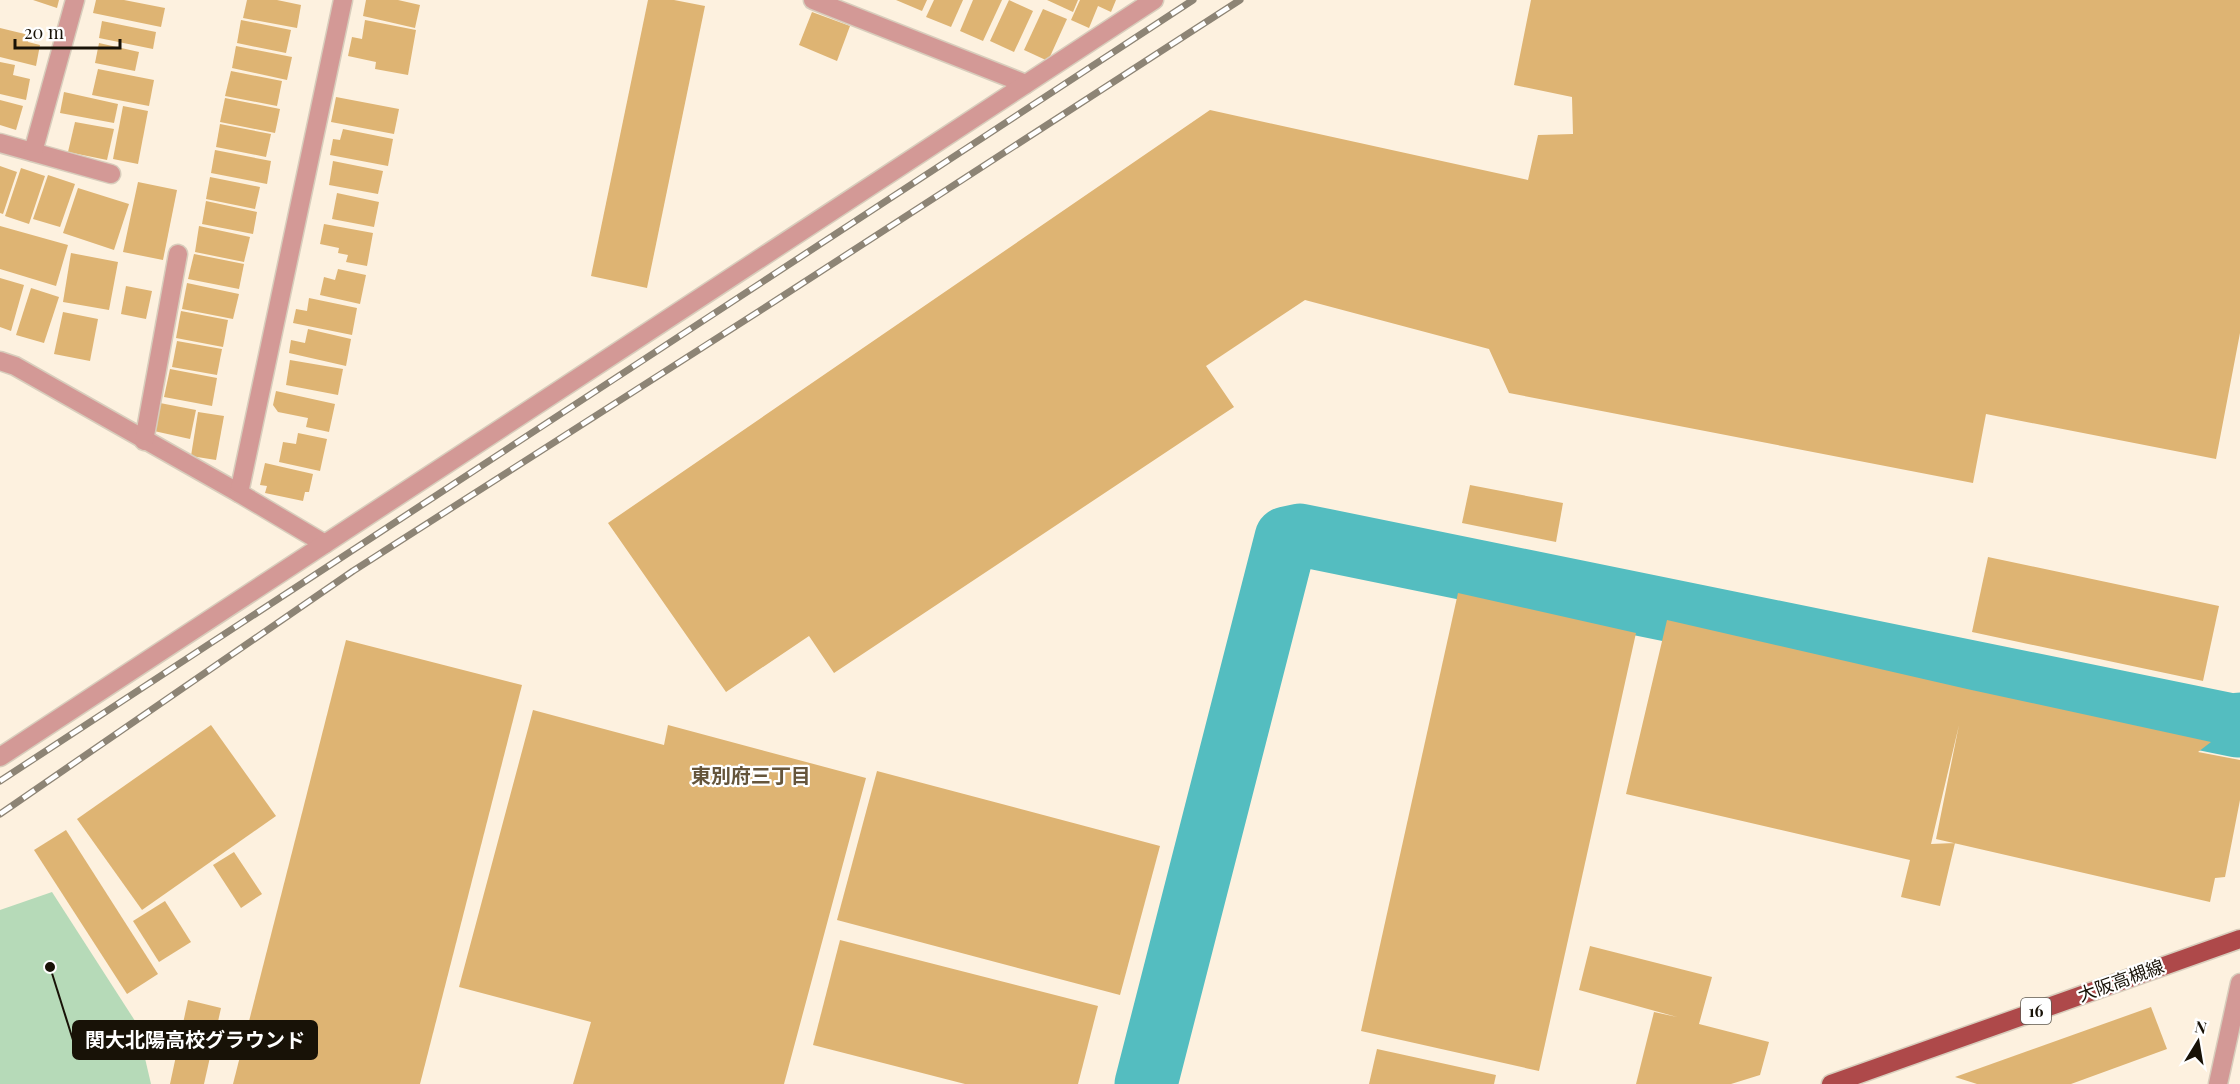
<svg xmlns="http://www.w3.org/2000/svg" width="2240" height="1084" font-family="'Playfair Display','Noto Sans JP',serif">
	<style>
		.green { fill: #b6dab8 }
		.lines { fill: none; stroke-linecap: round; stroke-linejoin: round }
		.river { stroke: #54bdc0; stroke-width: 63 }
		.building { fill: #deb473 }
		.minor-casing { stroke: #d8cdbc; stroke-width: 21 }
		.major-casing { stroke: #d8cdbc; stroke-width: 21 }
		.minor { stroke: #d39996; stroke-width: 18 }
		.major { stroke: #ae494a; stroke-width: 18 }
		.rail-casing { stroke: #8d8475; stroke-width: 7 }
		.rail { stroke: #fff; stroke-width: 4.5; stroke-dasharray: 14; stroke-linecap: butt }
		.labels { text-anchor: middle; stroke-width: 4.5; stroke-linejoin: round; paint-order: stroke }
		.shield { fill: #fff; stroke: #5d5951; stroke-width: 1.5 }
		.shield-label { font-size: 16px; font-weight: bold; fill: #181207 }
		.street-label { font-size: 18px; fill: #181207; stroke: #fff }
		.neighbourhood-label { font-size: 20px; font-weight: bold; fill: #65553b; stroke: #fff }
		.leader { fill: none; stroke: #181207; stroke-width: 2 }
		.callout-dot { fill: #181207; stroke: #fff; stroke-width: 2 }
		.callout { fill: #181207; stroke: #181207; stroke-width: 2 }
		.callout-label { font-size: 20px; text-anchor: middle; font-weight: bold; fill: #fff }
	</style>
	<rect width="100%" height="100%" fill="#fdf1df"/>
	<polygon class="green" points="52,892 137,1024 151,1084 0,1084 0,910"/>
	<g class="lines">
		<polyline class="river" points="1146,1084 1286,538 1300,535 2237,726 2240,724"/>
	</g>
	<g class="building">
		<polygon points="33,0 59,0 57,8"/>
		<polygon points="96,0 124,0 165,8 161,27 93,13"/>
		<polygon points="247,0 277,0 301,5 297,28 243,18"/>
		<polygon points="366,0 398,0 420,5 415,28 363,16"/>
		<polygon points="648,0 674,0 705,6 647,288 591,276"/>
		<polygon points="896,0 927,0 922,11"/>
		<polygon points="934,0 963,0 951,27 926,17"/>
		<polygon points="973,0 1002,0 983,41 960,31"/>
		<polygon points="1009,0 1033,11 1014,52 990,41"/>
		<polygon points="1047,0 1078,0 1073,12"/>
		<polygon points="1080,0 1116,0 1111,12 1098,6 1089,28 1071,20"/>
		<polygon points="1531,0 2240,0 2240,333 2216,459 1986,414 1973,483 1509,393 1489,349 1305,300 1206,366 1234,407 834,673 809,636 726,692 608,523 1210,110 1528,180 1538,135 1573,134 1572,97 1514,85"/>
		<polygon points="1043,9 1067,19 1048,61 1024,50"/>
		<polygon points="812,12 850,26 837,61 799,45"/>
		<polygon points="241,20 291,30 286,53 237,43"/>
		<polygon points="365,20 416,30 408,75 375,69 376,62 348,56 352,37 362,39"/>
		<polygon points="102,21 156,32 153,49 99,38"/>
		<polygon points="0,28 29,35 28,42 40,45 36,66 0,57"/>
		<polygon points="99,43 139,52 135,71 95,63"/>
		<polygon points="236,46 292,57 287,80 232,68"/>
		<polygon points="0,62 15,65 13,75 30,79 26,100 0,94"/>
		<polygon points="98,69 154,80 149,106 92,95"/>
		<polygon points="231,71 282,81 277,106 225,96"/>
		<polygon points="64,92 118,104 114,123 60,113"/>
		<polygon points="336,97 399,109 394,134 331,122"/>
		<polygon points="225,98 280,109 275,133 220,122"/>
		<polygon points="0,100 23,106 16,130 0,125"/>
		<polygon points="123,106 148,111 138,164 113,159"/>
		<polygon points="75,122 114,129 107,160 68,152"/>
		<polygon points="220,124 271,134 266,157 216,147"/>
		<polygon points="343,129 393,139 388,166 330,155 333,139 340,140"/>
		<polygon points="215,150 271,161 267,184 211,173"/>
		<polygon points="333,161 383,171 378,194 329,185"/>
		<polygon points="0,166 17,172 3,214 0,213"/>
		<polygon points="21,168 45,176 29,224 5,216"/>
		<polygon points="48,175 75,184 60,227 33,219"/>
		<polygon points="210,177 260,187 255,209 206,199"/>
		<polygon points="138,182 177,190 163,260 123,252"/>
		<polygon points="78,188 129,204 114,250 63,233"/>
		<polygon points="337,193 379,202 374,227 332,219"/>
		<polygon points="206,201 257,212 253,234 202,224"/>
		<polygon points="324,224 373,233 367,266 346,262 348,255 338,253 339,248 320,244"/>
		<polygon points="0,226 68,245 56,286 0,269"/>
		<polygon points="199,226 250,237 244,262 195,252"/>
		<polygon points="71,253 118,262 109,310 63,302"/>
		<polygon points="194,254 244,264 239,289 188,279"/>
		<polygon points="338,269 366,275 360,304 320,295 324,277 335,280"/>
		<polygon points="0,278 24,285 11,331 0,327"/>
		<polygon points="187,283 239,294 233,319 182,309"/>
		<polygon points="126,286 152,291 146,319 121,314"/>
		<polygon points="31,288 59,297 44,343 16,335"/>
		<polygon points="309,298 357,308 352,335 293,323 296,309 307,311"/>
		<polygon points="181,311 228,320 223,347 176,338"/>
		<polygon points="63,312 98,319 90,361 54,354"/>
		<polygon points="308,329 351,339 346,366 289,353 291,340 305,343"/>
		<polygon points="177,341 222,349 217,375 172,367"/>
		<polygon points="290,360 343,369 338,395 286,385"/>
		<polygon points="170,369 217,378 212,406 164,397"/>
		<polygon points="276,391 335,404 329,432 306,427 308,418 278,412 273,405"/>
		<polygon points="160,403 196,410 190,439 154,431"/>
		<polygon points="198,412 224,416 216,460 191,456"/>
		<polygon points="298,433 327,439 320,471 279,462 283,442 296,444"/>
		<polygon points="265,463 313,474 309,492 305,492 303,501 265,493 267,486 260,485"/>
		<polygon points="1470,485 1563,503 1556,542 1462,523"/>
		<polygon points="1988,557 2219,606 2203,681 1972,632"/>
		<polygon points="1458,593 1636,633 1539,1071 1361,1031"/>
		<polygon points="1667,620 1967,689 2211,742 2198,752 2240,760 2240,800 2225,877 2215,878 2210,902 1958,844 1936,839 1959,725 1931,844 1955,843 1940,906 1901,897 1910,860 1626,794"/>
		<polygon points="346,640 522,685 420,1084 233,1084"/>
		<polygon points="533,710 664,745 668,725 866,778 784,1084 573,1084 591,1022 459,987"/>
		<polygon points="211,725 276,816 142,910 77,819"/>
		<polygon points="877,771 1160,846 1120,995 837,920"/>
		<polygon points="66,830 158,974 127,994 34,850"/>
		<polygon points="234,852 262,894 241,908 213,865"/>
		<polygon points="165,901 191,942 159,962 133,921"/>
		<polygon points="840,940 1098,1006 1078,1084 965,1084 813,1045"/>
		<polygon points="1590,946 1712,977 1699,1024 1769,1042 1760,1075 1731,1084 1636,1084 1654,1012 1677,1017 1579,990"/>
		<polygon points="188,1000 221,1008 204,1084 170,1084"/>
		<polygon points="2151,1007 2167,1049 2071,1084 1977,1084 1955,1077"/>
		<polygon points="1377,1049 1496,1075 1494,1084 1369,1084"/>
	</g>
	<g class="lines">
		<g class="minor-casing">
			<g id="minor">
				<polyline points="813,0 1026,84"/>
				<polyline points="0,143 111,174"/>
				<polyline points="33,152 75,0"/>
				<polyline points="0,361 15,366 239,493"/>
				<polyline points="144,441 178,254"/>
				<polyline points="325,544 239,493 343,0"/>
				<polyline points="0,757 1154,0"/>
				<polyline points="2218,1084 2240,983"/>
			</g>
		</g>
		<g class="major-casing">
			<polyline id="major" points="1831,1084 2240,939"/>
		</g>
		<use href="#minor" class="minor"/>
		<use href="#major" class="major"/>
		<g class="rail-casing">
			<g id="rail">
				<polyline points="0,781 1193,0"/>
				<polyline points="0,814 353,571 775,301 1240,0"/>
			</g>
		</g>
		<use href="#rail" class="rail"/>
	</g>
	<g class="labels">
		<rect class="shield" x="2021" y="998" width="30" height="26" rx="4.5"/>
		<g class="shield-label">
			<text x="2036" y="1017">16</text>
		</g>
		<g class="street-label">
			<text transform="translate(2121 981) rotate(-20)" y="6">大阪高槻線</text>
		</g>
		<g class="neighbourhood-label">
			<text x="751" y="783">東別府三丁目</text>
		</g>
	</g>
	<path class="leader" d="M50 967L73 1040"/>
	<circle class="callout-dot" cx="50" cy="967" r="6"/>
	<rect class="callout" x="73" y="1021" width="244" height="38" rx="6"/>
	<g class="callout-label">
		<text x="195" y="1047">関大北陽高校グラウンド</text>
	</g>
	<g transform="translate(2198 1042) rotate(11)" stroke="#ffffff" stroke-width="4.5" paint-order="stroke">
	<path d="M0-4.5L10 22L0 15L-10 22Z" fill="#181207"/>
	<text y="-9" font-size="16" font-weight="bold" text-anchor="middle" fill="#181207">N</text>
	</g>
	<path d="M15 39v9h105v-9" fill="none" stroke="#181207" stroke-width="3"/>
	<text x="24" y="39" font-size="18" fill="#181207" stroke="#ffffff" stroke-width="4.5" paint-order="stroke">20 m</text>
</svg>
